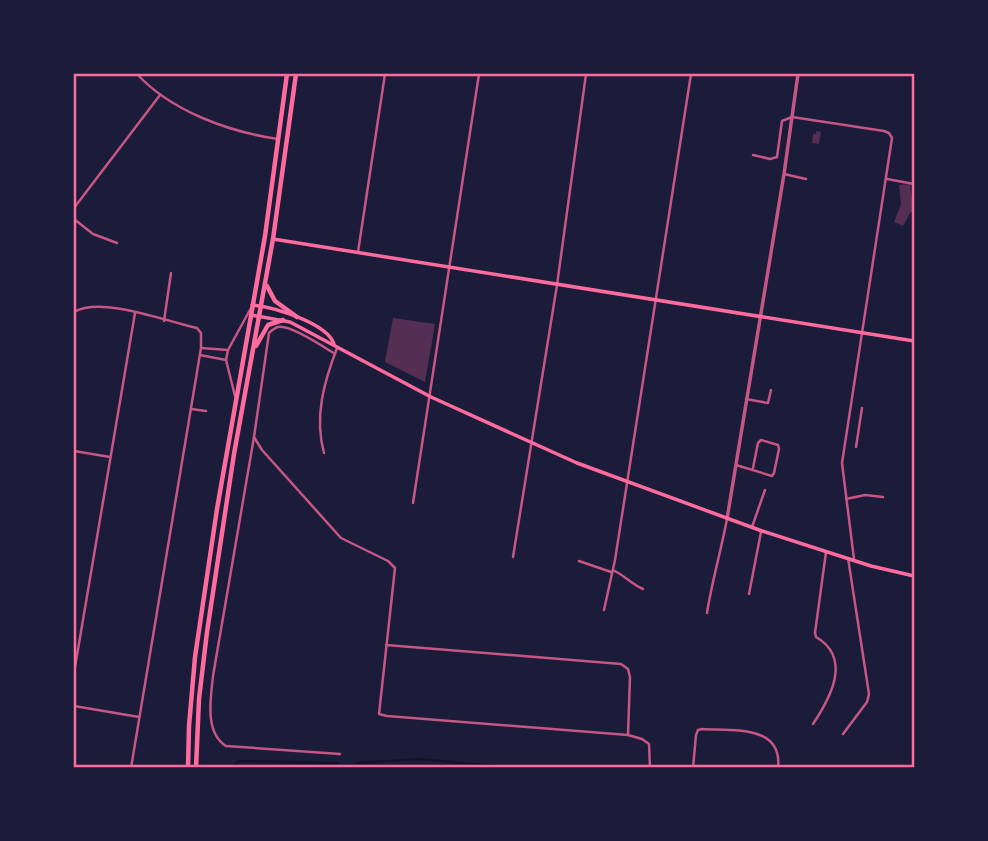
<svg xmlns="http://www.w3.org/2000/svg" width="988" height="841" font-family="Poppins,sans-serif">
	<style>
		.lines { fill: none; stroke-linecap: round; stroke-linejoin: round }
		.stream { stroke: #12122b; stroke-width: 2 }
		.building { fill: #542f53 }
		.minor { stroke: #c65784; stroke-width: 2.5 }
		.tertiary { stroke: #c65784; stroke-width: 3.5 }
		.secondary { stroke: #ff6b9d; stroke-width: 3.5 }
		.primary { stroke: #ff6b9d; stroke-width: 4.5 }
		.neatline { fill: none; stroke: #ff6b9d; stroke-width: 2.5 }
	</style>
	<rect width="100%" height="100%" fill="#1b1b3a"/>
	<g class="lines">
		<g class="stream">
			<polyline points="356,763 419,759 520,768"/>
			<polyline points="232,768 239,761 338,763"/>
		</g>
	</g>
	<g class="building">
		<polygon points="816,131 821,132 819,144 812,143 813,134 816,134"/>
		<polygon points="910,184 912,201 914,201 914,212 911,212 903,226 894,222 901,204 899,185"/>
		<polygon points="393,318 435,324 425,382 385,362"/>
	</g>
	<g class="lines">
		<g class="minor">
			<path d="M137,74C171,111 229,132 278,139"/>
			<polyline points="753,155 770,159 777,157 782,121 792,117 884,131 889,133 892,138 842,463 854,559"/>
			<polyline points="784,174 806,179"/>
			<polyline points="887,179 914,184"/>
			<polyline points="74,208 160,95"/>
			<polyline points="74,219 93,234 117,243"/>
			<polyline points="358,252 385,74"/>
			<path d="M74,312C102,296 165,321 197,328L201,333V348L131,768"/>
			<polyline points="164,321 171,273"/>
			<polyline points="201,348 228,350"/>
			<path d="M335,354C324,347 290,324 278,327C274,328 272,330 269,333L254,437L213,676C211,697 204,732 226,746L340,754"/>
			<polyline points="200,355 226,360"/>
			<polyline points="235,396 226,360 228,350 251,308"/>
			<polyline points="746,399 768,403 771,390"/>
			<polyline points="191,409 206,411"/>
			<polyline points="254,437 262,450 341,538 388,561 395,568 379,714 387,716 628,735 642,739 649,744 650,768"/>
			<polyline points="856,447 862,408"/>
			<polyline points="74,451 110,457"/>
			<path d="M324,453C314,417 324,382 337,348"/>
			<polyline points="736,465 772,476 774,473 779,449 778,445 761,440 758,443 753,468"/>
			<polyline points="846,499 865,495 883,497"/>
			<polyline points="413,503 479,74"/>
			<polyline points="752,527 765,490"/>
			<polyline points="513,557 557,285 586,74"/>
			<polyline points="579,561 611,572"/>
			<path d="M613,570C625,576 632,584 643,589"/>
			<polyline points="749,594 761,532"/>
			<polyline points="604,610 615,560 691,74"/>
			<path d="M707,613C712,581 721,551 727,519"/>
			<polyline points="386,645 621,664 628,669 630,677 628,735"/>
			<polyline points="74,673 135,313"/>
			<polyline points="74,706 139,717"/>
			<path d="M813,724C831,697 852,658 816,637L815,633L826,552"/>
			<polyline points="843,734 867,702 869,694 848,558"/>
			<path d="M693,768L696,735L698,730L702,729C731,731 783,724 778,768"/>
		</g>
		<polyline class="tertiary" points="727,519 784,174 798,74"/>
		<g class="secondary">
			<polyline points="273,239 914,341"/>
			<path d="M252,305C274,307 327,323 334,344"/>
			<polyline points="251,315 290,322 431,397 577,463 762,531 871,566 914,576"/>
		</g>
		<g class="primary">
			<polyline points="267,286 275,301 297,317"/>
			<polyline points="256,346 268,325 283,320"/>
			<polyline points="188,768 189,726 195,657 217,509 265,236 287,74"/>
			<polyline points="196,768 199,699 207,632 234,454 273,239 296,74"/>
		</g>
	</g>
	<rect width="988" height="841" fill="none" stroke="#1b1b3a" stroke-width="150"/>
	<rect x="75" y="75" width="838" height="691" class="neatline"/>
</svg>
